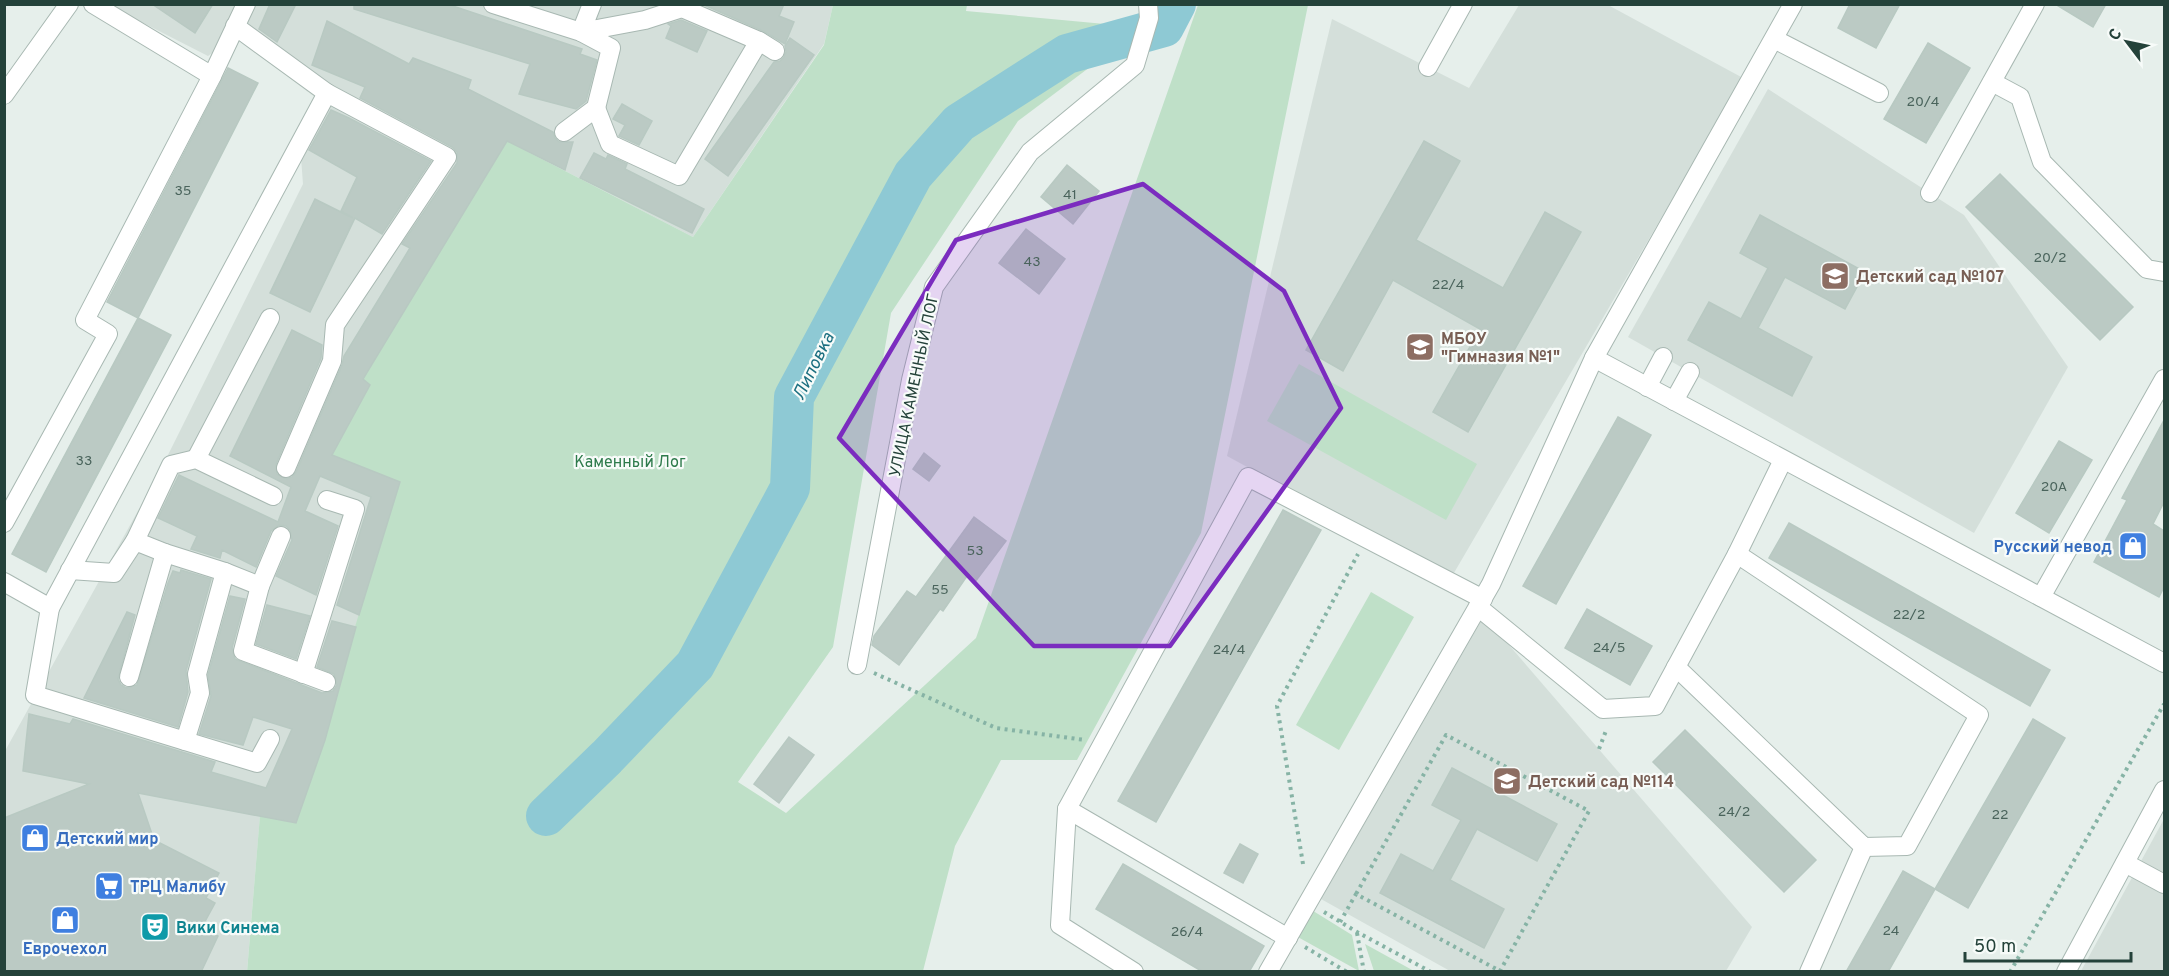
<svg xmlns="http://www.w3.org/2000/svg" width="2169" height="976" font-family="Overpass,sans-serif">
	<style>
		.built { fill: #d4dfda }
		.green { fill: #bfe0c8 }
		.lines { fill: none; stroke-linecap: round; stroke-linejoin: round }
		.river { stroke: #8ec9d4; stroke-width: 40 }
		.building { fill: #bbcac4; stroke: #b8c9c2; stroke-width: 1.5 }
		.minor-casing { stroke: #a8b8b2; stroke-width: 20 }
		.path { stroke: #86b3a5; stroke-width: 4; stroke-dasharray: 3 4.5; stroke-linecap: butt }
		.minor { stroke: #fff; stroke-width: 18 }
		.marked { fill: #7b2cbf; fill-opacity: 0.2; stroke: #7b2cbf; stroke-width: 4.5; stroke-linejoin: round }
		.labels { text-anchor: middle; stroke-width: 4.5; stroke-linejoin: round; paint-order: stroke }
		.number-label { font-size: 14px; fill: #4a645c }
		.education-label { font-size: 16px; font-weight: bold; fill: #785e54; stroke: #f7fbf9; text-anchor: start }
		.street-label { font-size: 16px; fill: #24423a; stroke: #f7fbf9 }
		.park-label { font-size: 16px; fill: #2d7a4b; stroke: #f7fbf9 }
		.shop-label { font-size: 16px; font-weight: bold; fill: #366cbe; stroke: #f7fbf9; text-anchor: start }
		.culture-label { font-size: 16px; font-weight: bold; fill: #0d838f; stroke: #f7fbf9; text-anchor: start }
		.water-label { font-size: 18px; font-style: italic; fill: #1c6f80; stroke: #f7fbf9 }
	</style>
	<rect width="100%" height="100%" fill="#e6efeb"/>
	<g class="built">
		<polygon points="108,5 833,5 824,44 693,237 507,141 363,379 370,385 355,411 400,482 341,677 325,740 260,816 247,971 5,972 5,751 160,471 303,184 300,144 320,101 235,37 208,56"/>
		<polygon points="1519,5 1608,5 1743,78 1451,578 1227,456 1332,19 1469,88"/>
		<polygon points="1768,89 1964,215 2068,367 1974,533 1628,337"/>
		<polygon points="1484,616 1752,927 1726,971 1450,971 1321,899"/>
		<polygon points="2164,819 2164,971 2081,971"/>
	</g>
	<g class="green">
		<polygon points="833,5 967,5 966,11 1105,24 1118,46 1018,121 891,313 833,647 738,782 786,813 976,638 1198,5 1308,5 1201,533 1077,760 1001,760 955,846 923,971 247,972 260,815 295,823 399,483 332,455 370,385 363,379 507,141 693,237 824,45"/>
		<polygon points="1299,364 1477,464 1446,520 1267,421"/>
		<polygon points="1371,592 1414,617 1339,750 1296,725"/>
		<polygon points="1310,909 1352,935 1359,971 1296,936"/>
		<polygon points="1365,944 1414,971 1374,971"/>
	</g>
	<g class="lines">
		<polyline class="river" points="546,816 607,757 695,665 790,488 794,397 913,175 959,123 1067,54 1164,27 1176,4"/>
	</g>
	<g class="building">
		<polygon points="152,4 213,4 195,33"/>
		<polygon points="270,4 296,4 277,42 259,29"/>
		<polygon points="354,4 447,4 582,49 580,54 597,60 586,101 576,109 519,94 530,64 354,9"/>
		<polygon points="702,4 784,4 779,16 794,22 785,44 763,31"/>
		<polygon points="1850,4 1900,4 1876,48 1838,28"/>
		<polygon points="2055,4 2106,4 2093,27"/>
		<polygon points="681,20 707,31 697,52 666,38 671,26 668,24"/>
		<polygon points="327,21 409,64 413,58 471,80 468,89 553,132 555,138 559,142 573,142 565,170 507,141 363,379 370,385 332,455 400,482 359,615 337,605 371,497 320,476 305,511 338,526 316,595 276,576 292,540 290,530 286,526 279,525 271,531 256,567 222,550 220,558 191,549 197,536 158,518 179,475 278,522 291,487 230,456 292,330 322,345 321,358 276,464 277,474 287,479 292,477 296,472 342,365 344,356 410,248 402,244 457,163 457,152 452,147 360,98 365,87 312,65"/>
		<polygon points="790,38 814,55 728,176 705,159 774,62 780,61 784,57 786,52 785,46"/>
		<polygon points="1928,43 1970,68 1926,143 1884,119"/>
		<polygon points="228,68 258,83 138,318 107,302"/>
		<polygon points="622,104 652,121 639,145 619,136 625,125 613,119"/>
		<polygon points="331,110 349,118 431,161 382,234 355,218 310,312 270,293 315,199 353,218 341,211 357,177 309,150"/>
		<polygon points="1424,141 1460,161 1416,240 1503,288 1545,212 1581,232 1468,432 1433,412 1480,329 1393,280 1343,371 1306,350"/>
		<polygon points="594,153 606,159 608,155 627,164 625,169 704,209 692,233 580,178"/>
		<polygon points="1067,165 1099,191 1073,224 1041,197"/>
		<polygon points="2000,174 2133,307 2100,340 1966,207"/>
		<polygon points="1760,215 1865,272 1845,309 1785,277 1758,328 1812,357 1792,396 1688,340 1709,302 1741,319 1768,268 1740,253"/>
		<polygon points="1026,229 1065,259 1039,294 999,263"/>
		<polygon points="138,318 171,335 46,572 12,554"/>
		<polygon points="1618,417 1651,435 1556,604 1523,586"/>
		<polygon points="2164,420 2164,502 2153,524 2164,531 2164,587 2159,597 2094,562 2127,500 2122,498"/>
		<polygon points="2059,441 2092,460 2049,533 2016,513"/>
		<polygon points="924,453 940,466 929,481 913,469"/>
		<polygon points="1283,510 1321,530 1156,822 1118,801"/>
		<polygon points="974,517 1006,541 975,582 967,576 943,611 940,609 899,665 872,645 874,636 907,591 916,597"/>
		<polygon points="1789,523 2050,670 2030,706 1769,558"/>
		<polygon points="181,570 211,579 186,671 188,692 178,727 84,698 127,612 135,615 118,679 121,685 126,688 137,685 168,583 173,571 180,573"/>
		<polygon points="230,596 245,599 232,648 235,659 322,693 333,691 337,685 334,674 317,667 332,621 356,627 325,740 296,823 138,793 154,840 219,873 206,898 215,903 202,927 218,936 201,972 4,972 4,818 89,784 23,771 29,714 70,724 73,719 215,762 211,772 266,788 292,729 253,717 243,745 199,734 211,696 208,675"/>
		<polygon points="267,605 310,616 296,659 256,644"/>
		<polygon points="1587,609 1652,646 1630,685 1565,648"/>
		<polygon points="2033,719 2065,738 1968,908 1935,889"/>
		<polygon points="1685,730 1816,860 1784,892 1653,762"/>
		<polygon points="789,737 814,755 779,803 754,784"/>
		<polygon points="1452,768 1557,824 1537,861 1477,829 1450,880 1504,909 1484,948 1380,893 1401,854 1433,871 1461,820 1432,805"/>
		<polygon points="1240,844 1258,854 1243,883 1224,873"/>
		<polygon points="1123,864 1264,946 1249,972 1203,972 1096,909"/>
		<polygon points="1903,871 1935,889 1888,972 1846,972"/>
	</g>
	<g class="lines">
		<g class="minor-casing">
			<g id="minor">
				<polyline points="493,4 581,32 611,48 596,108 564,132"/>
				<polyline points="592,4 581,32 645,20 682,8 759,41"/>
				<polyline points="1793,4 1594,358 2164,663"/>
				<polyline points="235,26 327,93"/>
				<polyline points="1774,39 1879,93"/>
				<polyline points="1428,67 1463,4"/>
				<polyline points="212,76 246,4"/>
				<polyline points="1992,82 2020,97 2042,162 2147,269 2164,272"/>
				<polyline points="4,95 69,4"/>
				<polyline points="596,108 610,144 679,176 759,41 775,51"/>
				<polyline points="1930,193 2035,4"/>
				<polyline points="1647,387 1663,357"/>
				<polyline points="1674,401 1690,372"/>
				<polyline points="196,459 270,318"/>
				<polyline points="4,523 108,334 85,320 212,76 93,4"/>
				<polyline points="135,541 171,465 196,459 273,496"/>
				<polyline points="165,553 225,572 197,674 200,693 185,741"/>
				<polyline points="70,570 114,573 135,541 165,553 129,677"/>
				<polyline points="225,572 260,586 281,536"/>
				<polyline points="4,582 50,608 35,695 257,763 270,739"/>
				<polyline points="260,586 243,651 326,682"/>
				<polyline points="2041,597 2164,379"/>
				<polyline points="1478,607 1603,709 1655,706 1737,554 1783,460"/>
				<polyline points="50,608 327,93 447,157 335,325 332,361 286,468"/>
				<polyline points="857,665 911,380 934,287 1030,152 1135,65 1149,18 1148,4"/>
				<polyline points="1676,667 1864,847 1907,846 1979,715 1737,554"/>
				<polyline points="303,674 355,509 327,500"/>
				<polyline points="1067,809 1288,938"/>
				<polyline points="2125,863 2164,884"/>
				<polyline points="1134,972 1060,925 1067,809 1248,477 1483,599"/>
				<polyline points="1268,972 1491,584 1594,358"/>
				<polyline points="1809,972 1864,847"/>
				<polyline points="2066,972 2164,790"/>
			</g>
		</g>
		<g class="path">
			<polyline points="874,673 996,728 1085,740"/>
			<polyline points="1599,749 1607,728"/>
			<polyline points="1303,864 1277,706 1358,554"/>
			<polyline points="1324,912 1357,932 1431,972"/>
			<polyline points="1340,922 1356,894 1500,971 1589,811 1446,735 1356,894"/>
			<polyline points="1357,933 1364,972"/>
			<polyline points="1305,947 1347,972"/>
			<polyline points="2010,972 2164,704"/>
		</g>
		<use href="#minor" class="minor"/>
	</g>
	<path class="marked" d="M1143,184L1284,291L1341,408L1170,646H1034L839,438L956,240Z"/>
	<defs>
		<g id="school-square" transform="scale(1.5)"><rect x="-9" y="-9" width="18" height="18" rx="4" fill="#8d6e63" stroke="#f7fbf9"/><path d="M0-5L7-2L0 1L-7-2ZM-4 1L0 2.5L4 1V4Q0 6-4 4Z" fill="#fff"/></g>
		<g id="shop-square" transform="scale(1.5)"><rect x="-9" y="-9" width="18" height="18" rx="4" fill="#3f7fe0" stroke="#f7fbf9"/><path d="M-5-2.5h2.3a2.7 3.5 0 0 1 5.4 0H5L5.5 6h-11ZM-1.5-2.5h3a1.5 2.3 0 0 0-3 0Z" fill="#fff"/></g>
		<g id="supermarket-square" transform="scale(1.5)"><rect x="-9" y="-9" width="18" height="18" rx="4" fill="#3f7fe0" stroke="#f7fbf9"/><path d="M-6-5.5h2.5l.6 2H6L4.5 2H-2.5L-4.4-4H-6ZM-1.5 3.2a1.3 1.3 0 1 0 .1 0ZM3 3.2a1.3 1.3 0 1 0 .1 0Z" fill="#fff"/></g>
		<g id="theatre-square" transform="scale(1.5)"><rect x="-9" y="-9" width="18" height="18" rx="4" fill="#0f9aa8" stroke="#f7fbf9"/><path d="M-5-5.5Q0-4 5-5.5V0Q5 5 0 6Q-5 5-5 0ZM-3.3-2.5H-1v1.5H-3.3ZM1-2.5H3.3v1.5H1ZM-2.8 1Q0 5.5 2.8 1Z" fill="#fff"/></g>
	</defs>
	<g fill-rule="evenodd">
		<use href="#school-square" x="1835" y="276"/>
		<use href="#school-square" x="1420" y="347"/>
		<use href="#shop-square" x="2133" y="546"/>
		<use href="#school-square" x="1507" y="781"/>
		<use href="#shop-square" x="35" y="838"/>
		<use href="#supermarket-square" x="109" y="886"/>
		<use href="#shop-square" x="65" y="920"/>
		<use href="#theatre-square" x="155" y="927"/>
	</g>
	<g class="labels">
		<g class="number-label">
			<text x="1923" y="106">20/4</text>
			<text x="183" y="195">35</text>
			<text x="1070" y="199">41</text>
			<text x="2050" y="262">20/2</text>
			<text x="1032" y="266">43</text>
			<text x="1448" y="289">22/4</text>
			<text x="84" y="465">33</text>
			<text x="2054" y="491">20А</text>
			<text x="975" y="555">53</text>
			<text x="940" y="594">55</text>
			<text x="1909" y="619">22/2</text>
			<text x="1609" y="652">24/5</text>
			<text x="1229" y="654">24/4</text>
			<text x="1734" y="816">24/2</text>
			<text x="2000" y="819">22</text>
			<text x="1891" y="935">24</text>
			<text x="1187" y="936">26/4</text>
		</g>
		<g class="education-label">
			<text x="1856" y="282">Детский сад №107</text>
			<text x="1441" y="344">МБОУ<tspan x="1441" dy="18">"Гимназия №1"</tspan></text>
			<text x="1528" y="787">Детский сад №114</text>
		</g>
		<g class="street-label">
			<text transform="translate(913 385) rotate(-78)" y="6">УЛИЦА КАМЕННЫЙ ЛОГ</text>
		</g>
		<g class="park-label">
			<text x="630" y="467">Каменный Лог</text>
		</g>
		<g class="shop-label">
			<text x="2112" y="552" text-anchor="end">Русский невод</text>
			<text x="56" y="844">Детский мир</text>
			<text x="130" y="892">ТРЦ Малибу</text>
			<text x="65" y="954" text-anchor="middle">Еврочехол</text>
		</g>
		<g class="culture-label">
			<text x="176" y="933">Вики Синема</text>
		</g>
		<g class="water-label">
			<text transform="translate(813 366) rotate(-64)" y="6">Липовка</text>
		</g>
	</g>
	<rect width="2169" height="976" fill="none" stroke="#24423a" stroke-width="12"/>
	<g transform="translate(2127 42) rotate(302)" stroke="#f7fbf9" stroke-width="4.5" paint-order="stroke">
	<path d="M0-4.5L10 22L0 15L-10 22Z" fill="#24423a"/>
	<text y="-9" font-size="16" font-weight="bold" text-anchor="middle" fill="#24423a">С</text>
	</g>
	<path d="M1965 952v9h166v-9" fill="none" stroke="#24423a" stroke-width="3"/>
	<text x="1974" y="952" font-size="18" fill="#24423a" stroke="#f7fbf9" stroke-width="4.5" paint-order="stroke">50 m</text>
</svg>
